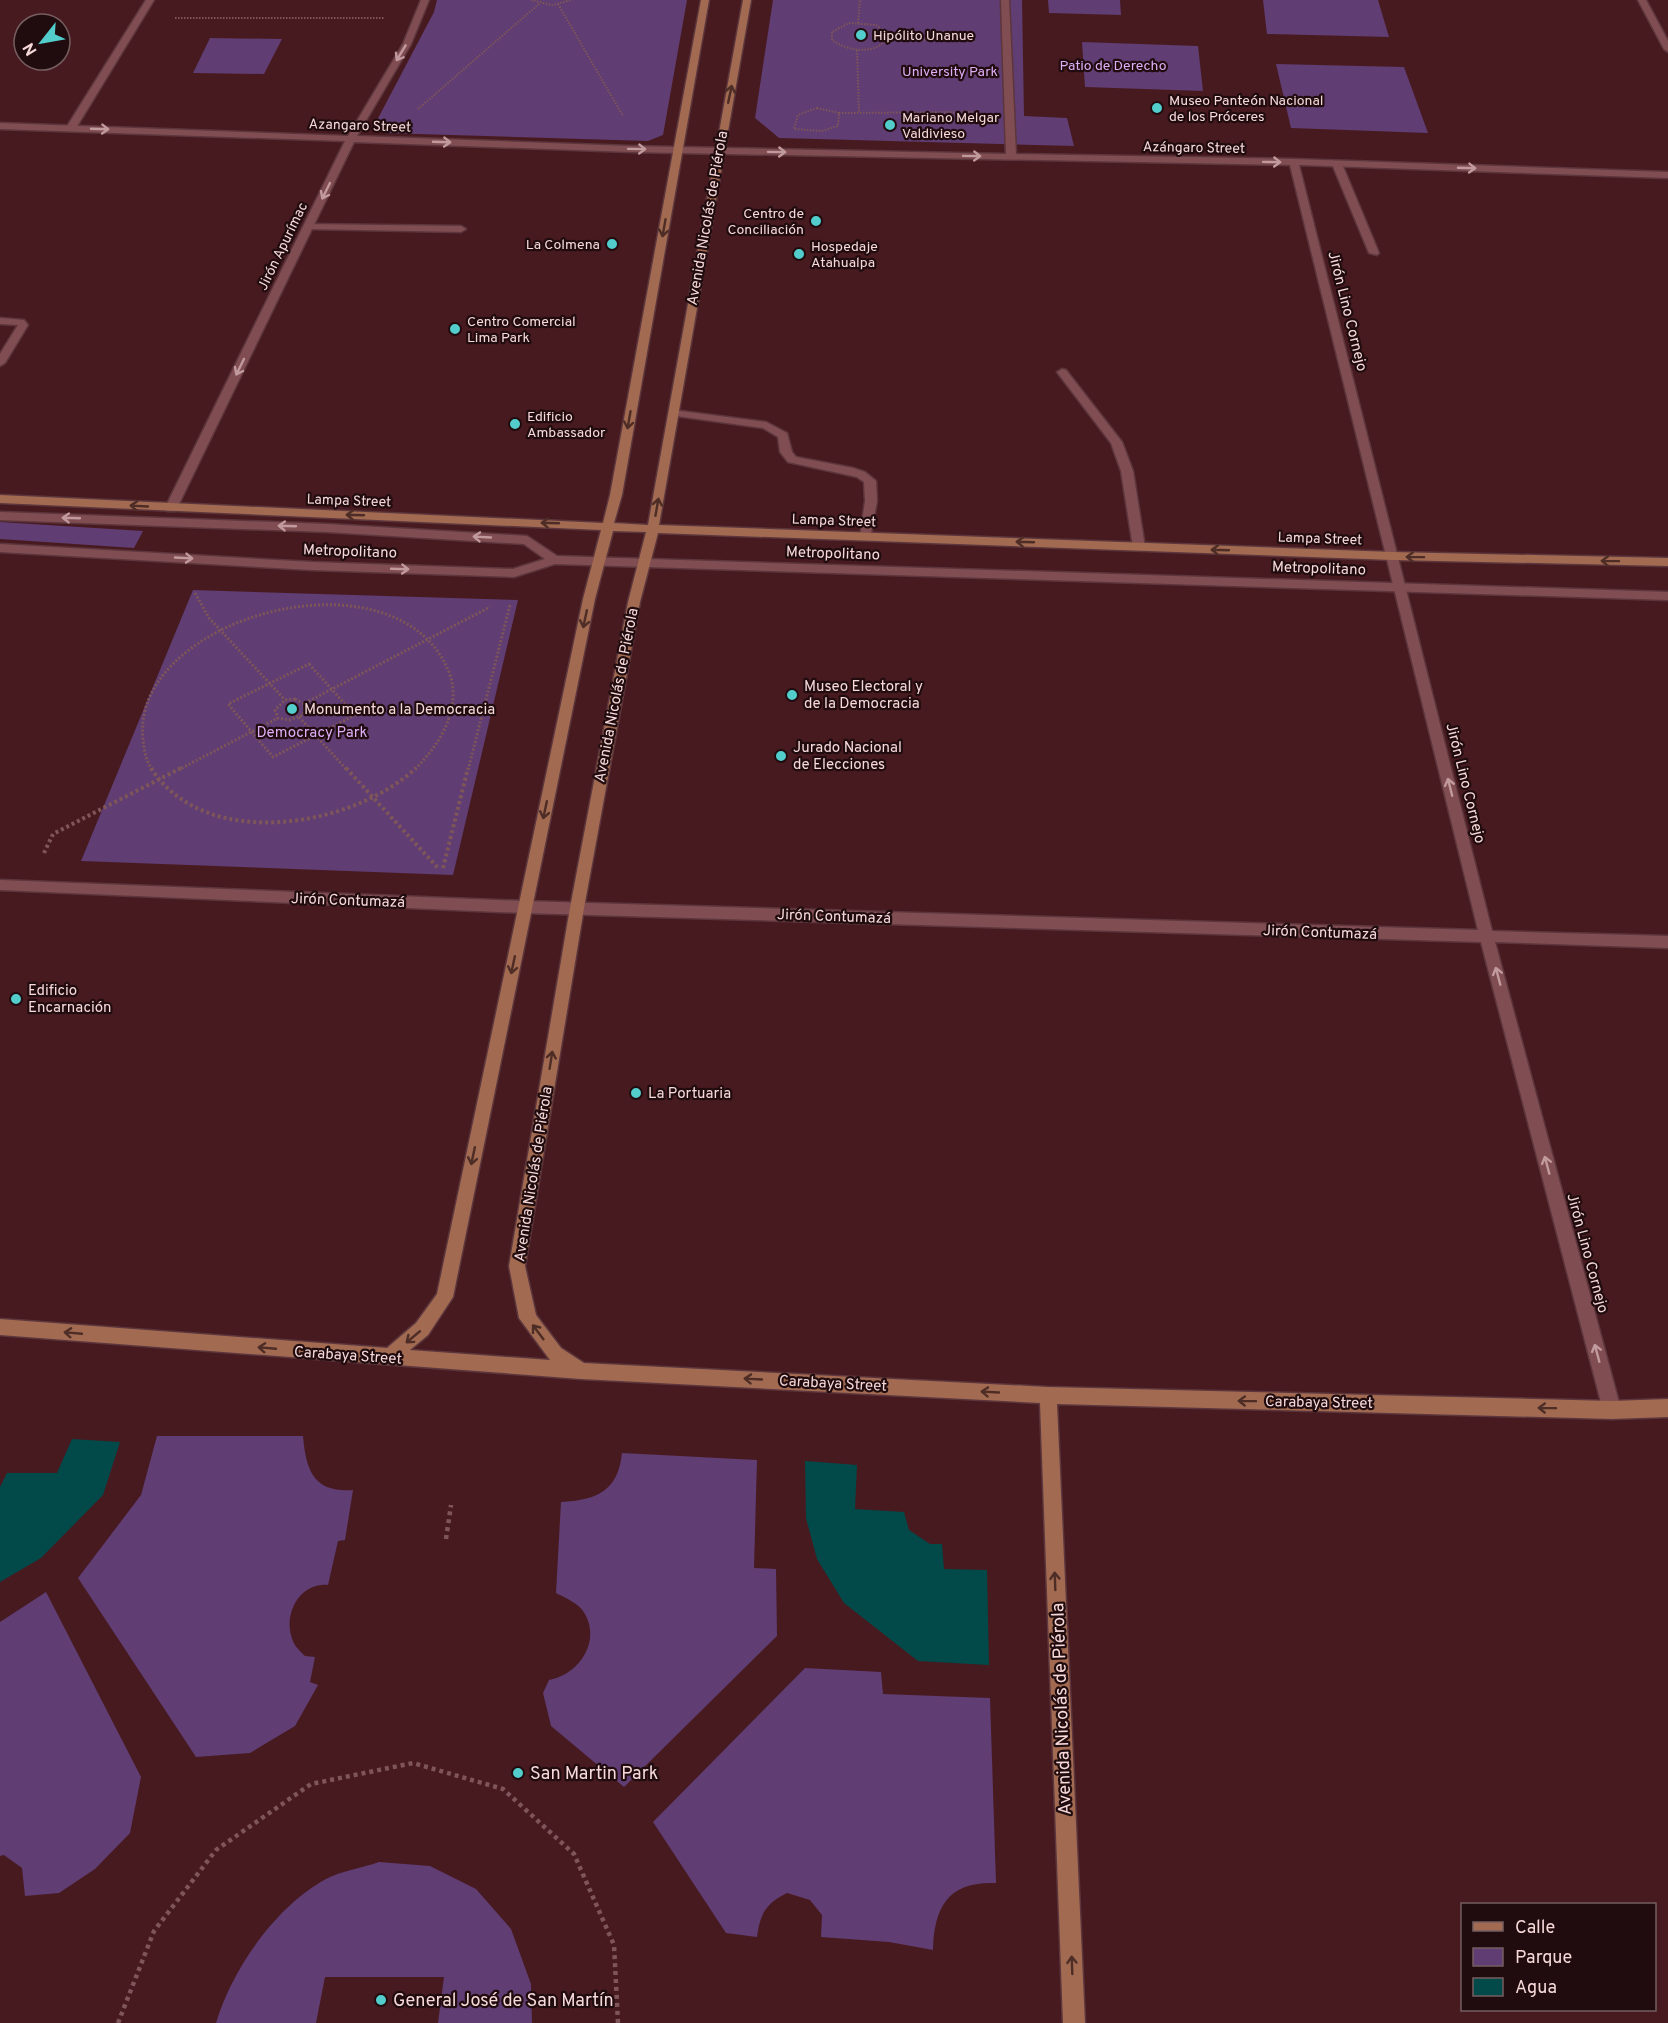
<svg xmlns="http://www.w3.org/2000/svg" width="1668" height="2023" font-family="Overpass,sans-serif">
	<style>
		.green { fill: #603d72 }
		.water { fill: #014a49 }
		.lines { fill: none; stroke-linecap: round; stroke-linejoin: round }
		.lane-casing { stroke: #5c363c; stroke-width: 3 }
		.street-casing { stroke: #5c363c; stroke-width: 3 }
		.secondary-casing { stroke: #5c363c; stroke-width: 3 }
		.path-far3 { stroke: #7e565a; stroke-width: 2; stroke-dasharray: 1.5 1.5; stroke-linecap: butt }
		.path-far2 { stroke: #7e565a; stroke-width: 3; stroke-dasharray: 2 2; stroke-linecap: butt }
		.path-far1 { stroke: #7e565a; stroke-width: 4; stroke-dasharray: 3 3; stroke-linecap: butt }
		.path { stroke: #7e565a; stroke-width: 4.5; stroke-dasharray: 4 4; stroke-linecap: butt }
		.lane { fill: #804d52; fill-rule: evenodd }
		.street { fill: #804d52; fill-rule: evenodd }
		.secondary { fill: #a16a51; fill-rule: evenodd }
		.oneway { stroke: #c19a9d }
		.oneway2 { stroke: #4d2d25 }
		.poi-dot { fill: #53cdcb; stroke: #200c0e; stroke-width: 2 }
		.labels { text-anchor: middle; stroke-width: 4.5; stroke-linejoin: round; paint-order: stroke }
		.far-poi-label { font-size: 14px; fill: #f7d9da; stroke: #200c0e; text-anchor: start }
		.far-park-label { font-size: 14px; fill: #deaef7; stroke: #200c0e }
		.far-street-label { font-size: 14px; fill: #f7d9da; stroke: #200c0e }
		.street-label { font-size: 15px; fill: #f7d9da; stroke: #200c0e }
		.poi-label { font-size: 15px; fill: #f7d9da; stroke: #200c0e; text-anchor: start }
		.park-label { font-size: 15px; fill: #deaef7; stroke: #200c0e }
		.near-street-label { font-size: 18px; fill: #f7d9da; stroke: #200c0e }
		.near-poi-label { font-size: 18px; fill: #f7d9da; stroke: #200c0e; text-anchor: start }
	</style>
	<rect width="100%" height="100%" fill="#471a20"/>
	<g class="green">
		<polygon points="437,0 687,0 663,135 648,141 383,133 375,124 434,12"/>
		<polygon points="773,0 1022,0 1024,116 1067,118 1074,146 779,138 755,118"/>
		<polygon points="1048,0 1120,0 1121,15 1049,13"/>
		<polygon points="1263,0 1378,0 1389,37 1267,34"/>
		<polygon points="210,38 282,39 264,74 193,73"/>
		<polygon points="1082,42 1198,46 1203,91 1085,87"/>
		<polygon points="1276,64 1404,67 1428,133 1291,128"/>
		<polygon points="0,522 143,531 134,548 0,539"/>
		<polygon points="193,590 518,600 453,875 81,861"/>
		<path d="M157,1436H303C306,1471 314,1493 353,1490L345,1540L338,1541L328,1585C299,1582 282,1616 293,1641C295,1647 301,1652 305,1656L315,1657L310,1682L318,1685L295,1726L250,1753L196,1757L78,1578L141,1495Z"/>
		<path d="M622,1453L757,1460L754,1568L776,1569L777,1636L624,1787L551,1726L543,1693L549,1680C578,1675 601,1643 585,1614C580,1604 566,1598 556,1593L561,1502C597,1500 618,1491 622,1453Z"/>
		<polygon points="46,1592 141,1777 130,1833 95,1869 59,1893 25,1896 22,1868 4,1855 0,1856 0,1622"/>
		<path d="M805,1668L881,1672L883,1694L990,1698L996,1883C949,1881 934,1906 933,1950L889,1942L821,1937L822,1915L810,1900L787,1893C766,1903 760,1914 757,1937L726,1933L653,1822Z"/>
		<path d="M379,1862L430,1866L476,1889L511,1929L531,1984L532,2023H438L444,1977H325L316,2023H216C232,1969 276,1906 326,1879C341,1871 362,1868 379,1862Z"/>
	</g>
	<g class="water">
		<polygon points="72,1439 120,1442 103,1495 41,1558 0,1582 0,1487 7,1473 57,1473"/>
		<polygon points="805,1461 857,1465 855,1509 904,1512 909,1530 930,1544 942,1544 944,1569 987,1570 989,1665 918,1661 844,1603 817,1559 806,1518"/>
	</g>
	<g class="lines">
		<g class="lane-casing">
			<g id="lane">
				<polygon points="146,0 154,0 76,128 68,130 66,128"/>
				<polygon points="1334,162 1342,164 1379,253 1377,255 1369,253 1332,164"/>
				<polygon points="305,224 461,226 466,229 461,232 308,229 305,228"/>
				<polygon points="0,318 24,320 28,325 5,363 0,366 0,354 18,325 0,324"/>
				<polygon points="1062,369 1066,370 1122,442 1133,471 1145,547 1143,550 1135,550 1133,547 1121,471 1111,443 1057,372"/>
				<polygon points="673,410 766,422 787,433 792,452 796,457 853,468 865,472 876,481 877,501 870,539 862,539 860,536 865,501 864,482 857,477 788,462 780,452 778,437 763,428 669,415 669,411"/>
				<polygon points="0,512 327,524 527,536 557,556 1668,592 1668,600 555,564 514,577 312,570 0,552 0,544 312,562 513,569 545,559 524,544 327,532 0,520"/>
			</g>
		</g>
		<g class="street-casing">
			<g id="street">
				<polygon points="421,0 429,0 411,44 357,136 630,146 1006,154 1001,0 1009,0 1016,154 1294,159 1668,172 1668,178 1299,165 1492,931 1668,936 1668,948 1495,942 1621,1410 1618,1416 1612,1419 1606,1416 1603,1410 1481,942 524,913 0,890 0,880 524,901 1478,930 1290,165 630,152 354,142 177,508 175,511 167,511 165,508 345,141 0,129 0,123 348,136 403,44"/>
				<polygon points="1638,0 1646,0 1668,41 1668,52 1664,49"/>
			</g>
		</g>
		<g class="secondary-casing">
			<path id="secondary" d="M701,0H709L622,495L614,523L648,525L743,0H751L659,525L1393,552L1668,558V566L1393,560L658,533L640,602L584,908L525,1266L536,1315L561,1348L584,1363L1048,1387L1612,1401L1668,1399V1417L1612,1419L1057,1404L1085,2023H1063L1040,1403L581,1379L0,1335V1319L387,1348L416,1323L437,1294L583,599L601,530L0,503V495L603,523L610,495ZM613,531L646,532L628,602L570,908L509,1266L519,1318L550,1360L410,1350L428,1335L453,1297L595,599Z"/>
		</g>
		<g class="path-far3">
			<polyline points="531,0 552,5 571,0"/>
			<polyline points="558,4 623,116"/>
			<polyline points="175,18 384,18"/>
			<path d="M849,23L876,25L889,35C878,56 849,52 832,40V32Z"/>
			<polyline points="858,23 860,0"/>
			<polyline points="888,39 975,41"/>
			<polyline points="857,50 859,112"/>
			<polygon points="817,108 839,113 838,126 822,131 794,129 798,115"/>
			<polyline points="418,109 540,3"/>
			<polyline points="839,113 975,112"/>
		</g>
		<g class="path-far2">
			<polyline points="195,593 209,618 285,700"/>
			<polygon points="309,664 355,715 273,757 228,704"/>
			<polygon points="295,699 306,705 303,715 289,720 278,718 275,710 285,700"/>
			<polyline points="305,703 490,607"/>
			<polyline points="299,717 347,770"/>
			<path d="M152,770C146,760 144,751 143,739C130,617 397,544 449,672C463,708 439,746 414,770"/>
			<polyline points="178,770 278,718"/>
			<polyline points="468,770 510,605"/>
		</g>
		<g class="path-far1">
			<path d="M151,768C205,853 353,827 416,768"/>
			<polyline points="346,768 438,868"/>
			<polyline points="44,853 53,834 181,768"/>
			<polyline points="443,868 468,768"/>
		</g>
		<g class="path">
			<polyline points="446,1539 451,1505"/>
			<polyline points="118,2023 154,1931 216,1850 311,1784 413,1763 503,1789 574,1854 614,1945 618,2023"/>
		</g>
		<use href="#lane" class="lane"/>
		<use href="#street" class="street"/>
		<use href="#secondary" class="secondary"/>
	</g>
	<defs><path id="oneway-shaft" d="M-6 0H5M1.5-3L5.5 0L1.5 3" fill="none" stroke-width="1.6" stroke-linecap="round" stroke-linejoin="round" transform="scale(1.5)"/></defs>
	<g class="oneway">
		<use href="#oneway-shaft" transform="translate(401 53) rotate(121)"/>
		<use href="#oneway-shaft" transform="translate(100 129) rotate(2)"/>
		<use href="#oneway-shaft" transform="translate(442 142) rotate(2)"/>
		<use href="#oneway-shaft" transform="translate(637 149) rotate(1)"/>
		<use href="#oneway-shaft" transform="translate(777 152) rotate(1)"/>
		<use href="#oneway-shaft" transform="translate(972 156) rotate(1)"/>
		<use href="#oneway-shaft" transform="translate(1272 162) rotate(1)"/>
		<use href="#oneway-shaft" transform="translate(1467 168) rotate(2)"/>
		<use href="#oneway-shaft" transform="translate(326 191) rotate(116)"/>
		<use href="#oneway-shaft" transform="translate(240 367) rotate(116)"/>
		<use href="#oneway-shaft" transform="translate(71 518) rotate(-178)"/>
		<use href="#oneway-shaft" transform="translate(287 526) rotate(-178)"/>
		<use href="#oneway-shaft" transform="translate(482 537) rotate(-177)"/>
		<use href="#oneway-shaft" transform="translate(184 558) rotate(3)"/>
		<use href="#oneway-shaft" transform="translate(400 569) rotate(2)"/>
		<use href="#oneway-shaft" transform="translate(1450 787) rotate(-104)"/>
		<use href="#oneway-shaft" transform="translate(1498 976) rotate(-105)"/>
		<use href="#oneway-shaft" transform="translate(1547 1165) rotate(-105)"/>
		<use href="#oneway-shaft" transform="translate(1597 1353) rotate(-105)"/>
	</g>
	<g class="oneway2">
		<use href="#oneway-shaft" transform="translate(730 94) rotate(-78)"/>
		<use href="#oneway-shaft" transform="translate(664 228) rotate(100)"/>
		<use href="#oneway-shaft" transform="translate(629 420) rotate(100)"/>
		<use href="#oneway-shaft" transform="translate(139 506) rotate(-177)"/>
		<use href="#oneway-shaft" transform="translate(657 507) rotate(-80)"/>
		<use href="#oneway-shaft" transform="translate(355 515) rotate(-178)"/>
		<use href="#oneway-shaft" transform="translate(550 523) rotate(-178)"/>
		<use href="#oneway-shaft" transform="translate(1025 542) rotate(-178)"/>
		<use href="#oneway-shaft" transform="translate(1220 550) rotate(-178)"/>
		<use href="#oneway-shaft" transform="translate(1415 557) rotate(-179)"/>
		<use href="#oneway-shaft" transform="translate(1610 561) rotate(-179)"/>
		<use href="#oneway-shaft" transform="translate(585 619) rotate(102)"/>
		<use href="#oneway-shaft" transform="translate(545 810) rotate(102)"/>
		<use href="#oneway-shaft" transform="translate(513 965) rotate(102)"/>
		<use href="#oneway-shaft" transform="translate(551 1060) rotate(-81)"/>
		<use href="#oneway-shaft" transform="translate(473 1156) rotate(102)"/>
		<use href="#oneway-shaft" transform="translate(538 1332) rotate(-127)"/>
		<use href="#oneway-shaft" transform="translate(73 1333) rotate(-175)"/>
		<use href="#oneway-shaft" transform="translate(413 1337) rotate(140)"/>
		<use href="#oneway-shaft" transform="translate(267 1348) rotate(-175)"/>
		<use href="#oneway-shaft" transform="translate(753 1379) rotate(-177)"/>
		<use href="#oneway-shaft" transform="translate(990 1392) rotate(-177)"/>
		<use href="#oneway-shaft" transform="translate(1247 1401) rotate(-179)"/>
		<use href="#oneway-shaft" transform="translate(1547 1408) rotate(-179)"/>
		<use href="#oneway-shaft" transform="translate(1055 1581) rotate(-92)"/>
		<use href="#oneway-shaft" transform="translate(1072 1965) rotate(-92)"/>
	</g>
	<g class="poi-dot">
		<circle cx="861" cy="35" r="6"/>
		<circle cx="1157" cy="108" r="6"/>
		<circle cx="890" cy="125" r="6"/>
		<circle cx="816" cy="221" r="6"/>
		<circle cx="612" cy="244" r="6"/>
		<circle cx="799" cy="254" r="6"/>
		<circle cx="455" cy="329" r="6"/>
		<circle cx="515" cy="424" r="6"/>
		<circle cx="792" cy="695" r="6"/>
		<circle cx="292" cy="709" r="6"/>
		<circle cx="781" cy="756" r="6"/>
		<circle cx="16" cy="999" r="6"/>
		<circle cx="636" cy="1093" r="6"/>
		<circle cx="518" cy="1773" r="6"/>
		<circle cx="381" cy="2000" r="6"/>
	</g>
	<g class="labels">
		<g class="far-poi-label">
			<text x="873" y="40">Hipólito Unanue</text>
			<text x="1169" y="105">Museo Panteón Nacional<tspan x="1169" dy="16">de los Próceres</tspan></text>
			<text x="902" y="122">Mariano Melgar<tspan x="902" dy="16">Valdivieso</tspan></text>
			<text x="804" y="218" text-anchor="end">Centro de<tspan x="804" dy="16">Conciliación</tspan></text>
			<text x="600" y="249" text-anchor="end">La Colmena</text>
			<text x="811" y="251">Hospedaje<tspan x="811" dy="16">Atahualpa</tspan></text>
			<text x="467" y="326">Centro Comercial<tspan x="467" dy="16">Lima Park</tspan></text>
			<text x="527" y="421">Edificio<tspan x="527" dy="16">Ambassador</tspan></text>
		</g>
		<g class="far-park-label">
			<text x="1113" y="70">Patio de Derecho</text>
			<text x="950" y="76">University Park</text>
		</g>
		<g class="far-street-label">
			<text transform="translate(360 125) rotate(2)" y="5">Azangaro Street</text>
			<text transform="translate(1194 147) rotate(1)" y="5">Azángaro Street</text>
			<text transform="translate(282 246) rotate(-64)" y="5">Jirón Apurímac</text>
			<text transform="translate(349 500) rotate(2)" y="5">Lampa Street</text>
			<text transform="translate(834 520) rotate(2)" y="5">Lampa Street</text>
			<text transform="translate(1320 538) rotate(2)" y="5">Lampa Street</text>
		</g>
		<g class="street-label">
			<text transform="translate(707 218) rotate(-80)" y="5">Avenida Nicolás de Piérola</text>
			<text transform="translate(1348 311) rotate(76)" y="5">Jirón Lino Cornejo</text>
			<text transform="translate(350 551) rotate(2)" y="5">Metropolitano</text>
			<text transform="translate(833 553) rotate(2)" y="5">Metropolitano</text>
			<text transform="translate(1319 568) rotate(2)" y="5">Metropolitano</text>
			<text transform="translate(616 695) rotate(-79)" y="5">Avenida Nicolás de Piérola</text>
			<text transform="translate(1466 783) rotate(76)" y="5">Jirón Lino Cornejo</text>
			<text transform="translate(348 900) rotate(2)" y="5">Jirón Contumazá</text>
			<text transform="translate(834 916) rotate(2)" y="5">Jirón Contumazá</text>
			<text transform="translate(1320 932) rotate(2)" y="5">Jirón Contumazá</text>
			<text transform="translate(533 1174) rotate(-81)" y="5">Avenida Nicolás de Piérola</text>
			<text transform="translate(1588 1253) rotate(75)" y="5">Jirón Lino Cornejo</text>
			<text transform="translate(348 1355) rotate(4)" y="5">Carabaya Street</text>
			<text transform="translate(833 1383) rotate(3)" y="5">Carabaya Street</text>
			<text transform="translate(1319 1402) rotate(1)" y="5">Carabaya Street</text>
		</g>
		<g class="poi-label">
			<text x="804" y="691">Museo Electoral y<tspan x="804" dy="17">de la Democracia</tspan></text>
			<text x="304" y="714">Monumento a la Democracia</text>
			<text x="793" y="752">Jurado Nacional<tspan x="793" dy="17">de Elecciones</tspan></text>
			<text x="28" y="995">Edificio<tspan x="28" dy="17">Encarnación</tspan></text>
			<text x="648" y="1098">La Portuaria</text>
		</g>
		<g class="park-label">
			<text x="312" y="737">Democracy Park</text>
		</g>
		<g class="near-street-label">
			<text transform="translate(1061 1709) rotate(-92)" y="6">Avenida Nicolás de Piérola</text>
		</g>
		<g class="near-poi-label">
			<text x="530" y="1779">San Martin Park</text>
			<text x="393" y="2006">General José de San Martín</text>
		</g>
	</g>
	<rect x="1461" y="1903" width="195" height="108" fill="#200c0e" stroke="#765e60" stroke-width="1.5"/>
	<rect x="1473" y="1922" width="30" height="9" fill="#a16a51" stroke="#765e60" stroke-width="1.5"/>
	<text x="1515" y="1933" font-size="18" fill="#f7d9da">Calle</text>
	<rect x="1473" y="1948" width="30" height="18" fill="#603d72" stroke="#765e60" stroke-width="1.5"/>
	<text x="1515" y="1963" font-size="18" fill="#f7d9da">Parque</text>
	<rect x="1473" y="1978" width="30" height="18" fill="#014a49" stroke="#765e60" stroke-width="1.5"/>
	<text x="1515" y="1993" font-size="18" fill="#f7d9da">Agua</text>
	<g transform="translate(42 42) rotate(239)"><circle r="28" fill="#200c0e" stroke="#765e60" stroke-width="1.5"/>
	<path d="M0-4.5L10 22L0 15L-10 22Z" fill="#53cdcb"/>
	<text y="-9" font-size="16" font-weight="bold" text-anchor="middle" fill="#f7d9da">N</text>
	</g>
</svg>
